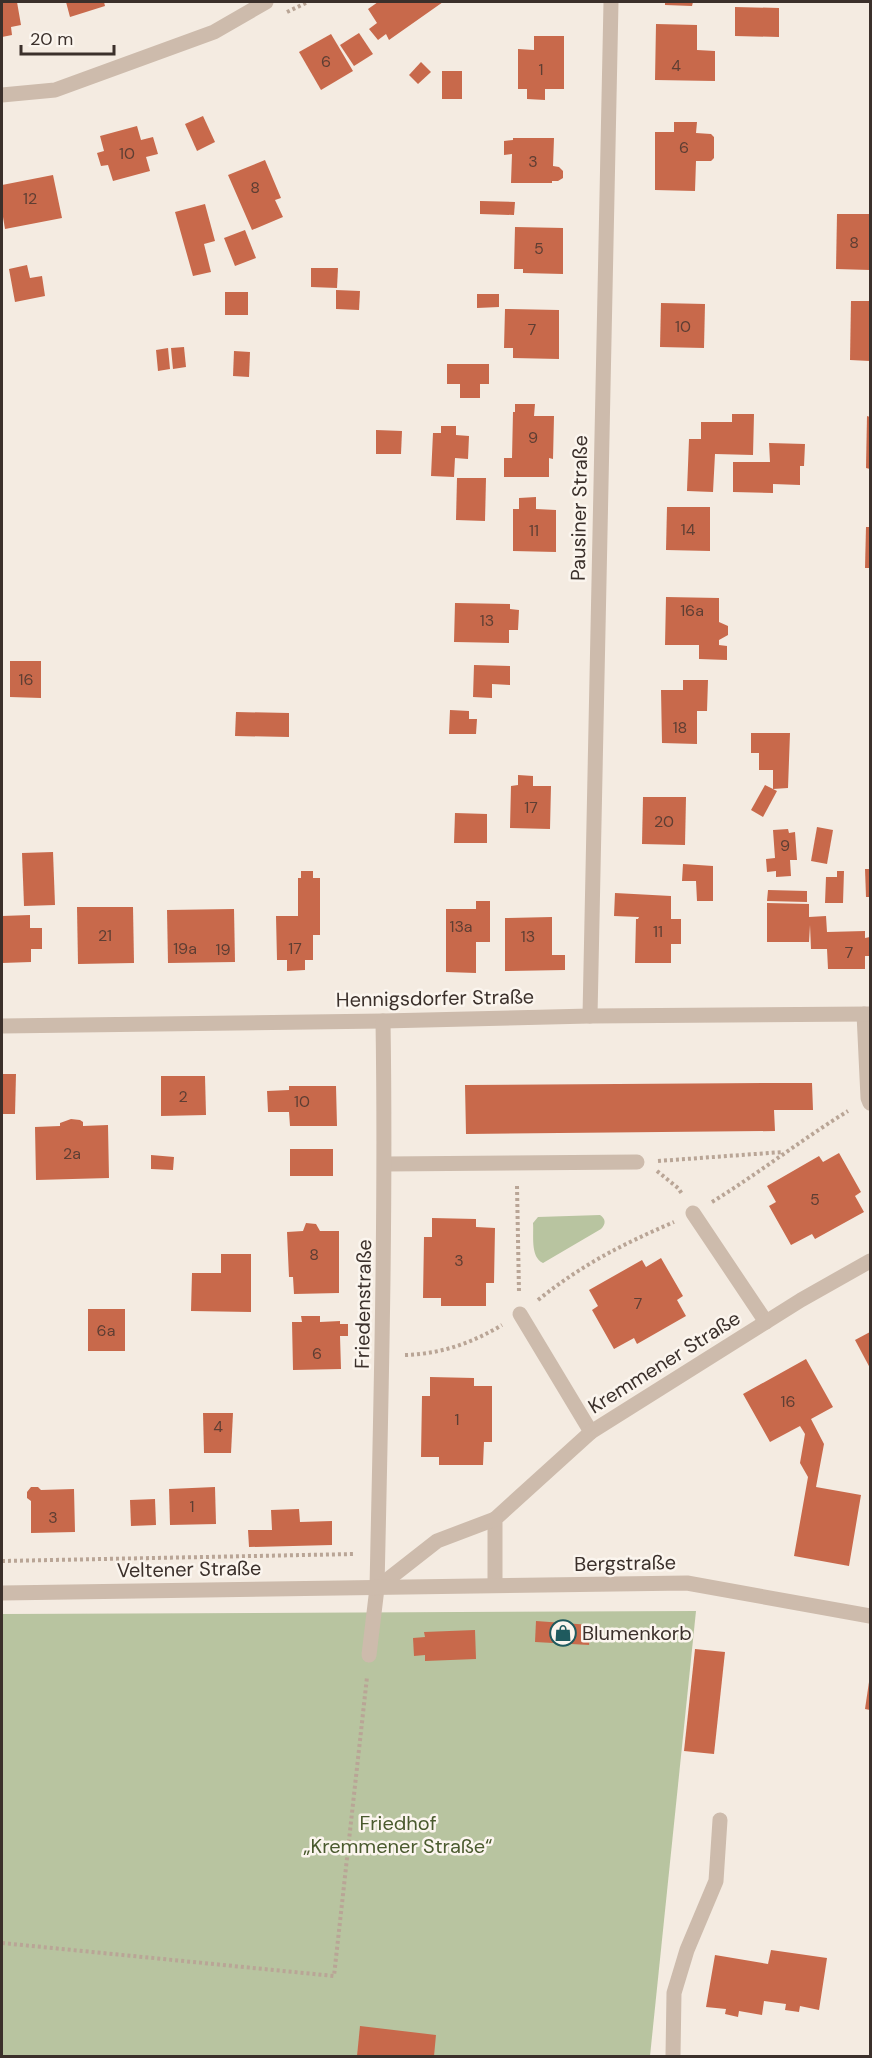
<svg xmlns="http://www.w3.org/2000/svg" width="872" height="2058" font-family="'DM Sans',sans-serif">
	<style>
		.green { fill: #b8c4a0 }
		.building { fill: #c8694b }
		.lines { fill: none; stroke-linecap: round; stroke-linejoin: round }
		.path { stroke: #b9a596; stroke-width: 4; stroke-dasharray: 3 3; stroke-linecap: butt }
		.lane { stroke: #cdbbac; stroke-width: 15 }
		.street { stroke: #cdbbac; stroke-width: 15 }
		.labels { text-anchor: middle; stroke-width: 5; stroke-linejoin: round; paint-order: stroke }
		.number-label { font-size: 16px; fill: #5e3e33 }
		.street-label { font-size: 20px; fill: #3b302b; stroke: #fbf5ee }
		.poi-label { font-size: 20px; fill: #3b302b; stroke: #fbf5ee; text-anchor: start }
		.park-label { font-size: 20px; fill: #4a5a2e; stroke: #fbf5ee }
	</style>
	<rect width="100%" height="100%" fill="#f4ebe1"/>
	<g class="green">
		<path d="M600,1215C606,1219 606,1224 601,1229L543,1263C530,1257 534,1235 533,1223L538,1217Z"/>
		<polygon points="696,1611 650,2056 2,2056 2,1614"/>
	</g>
	<g class="building">
		<polygon points="2,2 17,2 21,25 11,27 12,35 2,37"/>
		<polygon points="66,2 104,2 105,6 70,17"/>
		<polygon points="378,2 443,2 389,40 386,34 378,40 369,29 377,23 368,9"/>
		<polygon points="665,2 693,2 692,6 665,5"/>
		<polygon points="735,7 779,8 779,37 735,36"/>
		<polygon points="656,24 697,25 697,50 715,51 715,81 655,80"/>
		<polygon points="359,33 373,54 354,66 340,45"/>
		<polygon points="331,34 353,71 321,90 299,52"/>
		<polygon points="534,36 564,36 564,89 545,89 545,100 527,99 527,89 518,89 518,49 534,50"/>
		<polygon points="421,62 431,72 418,84 409,75"/>
		<rect x="442" y="71" width="20" height="28"/>
		<polygon points="203,116 215,142 197,151 185,124"/>
		<polygon points="674,122 697,122 696,133 711,134 714,137 714,158 711,161 696,161 695,191 655,190 655,132 674,132"/>
		<polygon points="137,126 141,140 153,137 158,154 146,157 150,171 113,181 108,165 101,166 97,153 104,151 100,136"/>
		<polygon points="513,138 554,138 553,166 559,167 563,171 563,178 558,181 552,181 552,183 511,183 512,154 504,155 504,141 513,140"/>
		<polygon points="265,160 281,198 275,200 283,217 252,230 228,175"/>
		<polygon points="53,175 62,218 5,229 2,211 2,185"/>
		<polygon points="480,201 515,202 514,215 480,214"/>
		<polygon points="205,204 215,241 204,244 211,272 193,276 175,212"/>
		<polygon points="837,214 870,214 870,270 836,269"/>
		<polygon points="515,227 563,228 563,274 523,273 523,269 514,269"/>
		<polygon points="245,230 256,258 235,266 224,238"/>
		<polygon points="27,265 30,278 42,276 45,296 15,302 9,269"/>
		<polygon points="311,268 338,268 337,288 311,287"/>
		<polygon points="336,290 360,291 359,310 336,309"/>
		<rect x="225" y="292" width="23" height="23"/>
		<polygon points="477,294 499,294 499,307 477,308"/>
		<polygon points="851,301 870,301 870,361 850,360"/>
		<polygon points="661,303 705,304 704,348 660,347"/>
		<polygon points="505,309 559,310 559,359 513,358 513,348 504,348"/>
		<polygon points="184,347 186,367 173,369 171,348"/>
		<polygon points="168,348 170,369 158,371 156,350"/>
		<polygon points="234,351 250,352 249,377 233,376"/>
		<polygon points="447,364 489,364 489,384 480,384 480,398 460,398 460,384 447,384"/>
		<polygon points="515,404 535,404 534,416 554,416 553,459 549,458 549,477 504,477 504,458 512,458 513,412 515,412"/>
		<polygon points="732,414 754,414 753,455 715,454 713,492 687,491 689,439 701,439 701,422 732,422"/>
		<polygon points="867,416 870,417 870,469 866,468"/>
		<polygon points="441,426 456,426 456,435 469,436 468,459 455,458 454,477 431,476 433,433 441,433"/>
		<polygon points="376,430 402,431 401,454 376,454"/>
		<polygon points="769,443 805,444 804,466 800,466 800,485 773,484 773,493 733,492 733,462 770,462"/>
		<polygon points="457,478 486,478 485,521 456,520"/>
		<polygon points="536,497 536,509 556,510 556,552 513,551 513,509 519,509 519,498"/>
		<polygon points="667,507 710,507 710,551 666,550"/>
		<polygon points="866,527 870,527 870,568 865,568"/>
		<polygon points="666,597 719,598 719,622 728,626 728,635 719,640 719,645 727,646 727,660 699,659 699,645 665,645"/>
		<polygon points="455,603 510,604 510,609 519,610 518,630 509,630 509,643 454,642"/>
		<polygon points="10,661 41,661 41,698 10,697"/>
		<polygon points="474,665 510,666 510,685 492,684 492,698 473,697"/>
		<polygon points="683,680 708,680 707,711 697,711 697,744 662,743 661,690 683,690"/>
		<polygon points="450,710 469,711 469,719 477,719 476,734 449,734"/>
		<polygon points="236,712 289,713 289,737 235,736"/>
		<polygon points="751,733 790,733 788,788 773,789 773,770 759,770 759,753 751,753"/>
		<polygon points="518,775 533,776 533,786 551,786 550,829 510,828 511,786 518,785"/>
		<polygon points="765,785 777,791 763,817 751,810"/>
		<polygon points="643,797 686,797 685,845 642,844"/>
		<polygon points="455,813 487,814 487,843 454,843"/>
		<polygon points="817,827 833,830 827,864 811,861"/>
		<polygon points="788,829 789,833 795,832 797,860 790,860 791,876 776,877 776,871 767,872 766,859 775,858 773,830"/>
		<polygon points="53,852 55,905 24,906 22,853"/>
		<polygon points="683,864 713,866 713,901 697,901 696,881 682,881"/>
		<polygon points="865,869 870,869 870,897 866,897"/>
		<polygon points="301,871 313,871 313,878 320,878 320,935 313,935 313,960 305,960 305,970 287,971 287,960 277,960 276,916 298,916 298,878 301,878"/>
		<polygon points="837,871 844,871 843,903 825,903 826,877 837,877"/>
		<polygon points="768,890 807,891 807,902 767,901"/>
		<polygon points="615,893 671,896 671,919 681,919 681,944 671,944 671,963 635,963 636,919 638,919 639,917 614,916"/>
		<polygon points="476,901 490,901 490,942 476,942 476,973 446,972 446,909 476,909"/>
		<polygon points="767,903 809,904 809,917 826,916 827,932 865,931 865,938 870,937 870,956 865,956 865,969 828,969 827,949 811,949 810,925 809,942 767,942"/>
		<polygon points="77,907 133,907 134,963 78,964"/>
		<polygon points="234,909 235,962 168,963 167,910"/>
		<polygon points="30,915 30,928 42,928 42,949 31,949 31,962 2,963 2,916"/>
		<polygon points="552,917 552,955 565,955 565,970 505,971 505,918"/>
		<polygon points="2,1074 16,1074 15,1114 2,1114"/>
		<polygon points="161,1076 205,1076 206,1115 161,1116"/>
		<polygon points="775,1083 812,1083 813,1110 774,1110 775,1131 466,1134 465,1085"/>
		<polygon points="289,1086 336,1086 337,1126 290,1126 289,1112 268,1112 267,1091 289,1090"/>
		<polygon points="71,1119 80,1120 83,1122 83,1126 108,1125 109,1178 36,1180 35,1127 60,1126 60,1123"/>
		<rect x="290" y="1149" width="43" height="27"/>
		<polygon points="839,1153 861,1192 855,1196 864,1212 815,1239 812,1234 791,1245 769,1206 776,1202 767,1186 819,1156 823,1162"/>
		<polygon points="151,1155 174,1157 173,1170 151,1169"/>
		<polygon points="432,1218 476,1219 476,1227 495,1228 494,1283 486,1283 486,1306 441,1306 441,1298 423,1298 424,1237 432,1237"/>
		<polygon points="306,1223 316,1224 320,1231 339,1231 339,1293 294,1294 293,1277 289,1277 287,1232 303,1231"/>
		<polygon points="221,1254 251,1254 251,1312 191,1311 192,1273 221,1273"/>
		<polygon points="661,1258 683,1296 677,1300 686,1316 637,1344 634,1338 614,1349 592,1310 598,1306 589,1290 642,1260 646,1267"/>
		<rect x="88" y="1309" width="37" height="42"/>
		<polygon points="301,1316 320,1316 320,1322 340,1321 340,1324 348,1324 348,1336 340,1336 341,1369 293,1370 292,1322 302,1322"/>
		<polygon points="870,1332 870,1368 855,1340"/>
		<polygon points="806,1359 833,1407 811,1419 824,1444 816,1487 861,1495 849,1566 794,1556 808,1477 800,1463 805,1434 800,1426 770,1442 743,1394"/>
		<polygon points="430,1377 474,1378 474,1386 492,1386 492,1442 484,1442 483,1465 439,1465 439,1457 421,1457 422,1396 430,1396"/>
		<polygon points="203,1413 233,1413 231,1453 204,1453"/>
		<polygon points="31,1487 38,1487 41,1490 74,1489 75,1532 31,1533 31,1501 27,1498 27,1492"/>
		<polygon points="215,1487 216,1524 170,1525 169,1489"/>
		<polygon points="155,1499 156,1525 131,1526 130,1500"/>
		<polygon points="299,1509 300,1522 332,1521 332,1545 249,1547 248,1530 272,1530 271,1510"/>
		<polygon points="536,1621 591,1625 589,1645 535,1642"/>
		<polygon points="475,1630 476,1659 425,1661 425,1655 414,1656 413,1638 425,1637 424,1632"/>
		<polygon points="695,1649 725,1652 714,1754 684,1751"/>
		<polygon points="869,1682 870,1682 870,1710 865,1709"/>
		<polygon points="771,1950 827,1958 819,2010 800,2006 799,2012 785,2010 786,2004 764,2001 762,2015 739,2011 738,2017 725,2014 726,2009 706,2007 715,1955 768,1964"/>
		<polygon points="360,2026 436,2035 434,2056 357,2056"/>
	</g>
	<g class="lines">
		<g class="path">
			<polyline points="287,12 308,2"/>
			<polyline points="658,1161 783,1152"/>
			<polyline points="657,1171 678,1188 682,1194"/>
			<polyline points="517,1186 519,1292"/>
			<path d="M712,1202C759,1173 801,1140 848,1111"/>
			<path d="M538,1300C583,1264 621,1245 674,1222"/>
			<path d="M405,1355C441,1354 472,1343 502,1325"/>
			<polyline points="2,1561 355,1554"/>
			<polyline points="2,1943 334,1976 367,1677"/>
		</g>
		<g class="lane">
			<polyline points="864,1014 868,1098 870,1103"/>
			<polyline points="386,1164 637,1162"/>
			<polyline points="693,1213 766,1322"/>
			<polyline points="520,1314 591,1432"/>
			<polyline points="369,1655 377,1588"/>
			<polyline points="673,2056 674,1993 687,1950 716,1881 720,1820"/>
		</g>
		<g class="street">
			<polyline points="2,95 55,90 214,32 266,2"/>
			<polyline points="590,1016 611,2"/>
			<polyline points="2,1026 383,1021 590,1016 870,1014"/>
			<polyline points="495,1585 495,1519 591,1432 801,1300 870,1261"/>
			<path d="M377,1588C381,1399 386,1210 383,1021"/>
			<polyline points="377,1588 437,1541 495,1519"/>
			<polyline points="2,1593 687,1583 870,1616"/>
		</g>
	</g>
	<defs>
		<g id="shop-ring" transform="scale(1.35)"><circle r="9.5" fill="#fbf5ee" stroke="#1f5a5e" stroke-width="1.5"/><path d="M-5-2.5h2.3a2.7 3.5 0 0 1 5.4 0H5L5.5 6h-11ZM-1.5-2.5h3a1.5 2.3 0 0 0-3 0Z" fill="#1f5a5e"/></g>
	</defs>
	<g fill-rule="evenodd">
		<use href="#shop-ring" x="563" y="1633"/>
	</g>
	<g class="labels">
		<g class="number-label">
			<text x="326" y="67">6</text>
			<text x="676" y="71">4</text>
			<text x="541" y="75">1</text>
			<text x="684" y="153">6</text>
			<text x="127" y="159">10</text>
			<text x="533" y="167">3</text>
			<text x="255" y="193">8</text>
			<text x="30" y="204">12</text>
			<text x="854" y="248">8</text>
			<text x="539" y="254">5</text>
			<text x="683" y="332">10</text>
			<text x="532" y="335">7</text>
			<text x="533" y="443">9</text>
			<text x="688" y="535">14</text>
			<text x="534" y="536">11</text>
			<text x="692" y="616">16a</text>
			<text x="487" y="626">13</text>
			<text x="26" y="685">16</text>
			<text x="680" y="733">18</text>
			<text x="531" y="813">17</text>
			<text x="664" y="827">20</text>
			<text x="785" y="851">9</text>
			<text x="461" y="932">13a</text>
			<text x="658" y="937">11</text>
			<text x="105" y="941">21</text>
			<text x="528" y="942">13</text>
			<text x="185" y="954">19a</text>
			<text x="295" y="954">17</text>
			<text x="223" y="955">19</text>
			<text x="849" y="958">7</text>
			<text x="183" y="1102">2</text>
			<text x="302" y="1107">10</text>
			<text x="72" y="1159">2a</text>
			<text x="815" y="1205">5</text>
			<text x="314" y="1260">8</text>
			<text x="459" y="1266">3</text>
			<text x="638" y="1309">7</text>
			<text x="106" y="1336">6a</text>
			<text x="317" y="1359">6</text>
			<text x="788" y="1407">16</text>
			<text x="457" y="1425">1</text>
			<text x="218" y="1432">4</text>
			<text x="192" y="1512">1</text>
			<text x="53" y="1523">3</text>
		</g>
		<g class="street-label">
			<text transform="translate(579 508) rotate(-89)" y="7">Pausiner Straße</text>
			<text transform="translate(435 998) rotate(-1)" y="7">Hennigsdorfer Straße</text>
			<text transform="translate(363 1304) rotate(-89)" y="7">Friedenstraße</text>
			<text transform="translate(664 1362) rotate(-32)" y="7">Kremmener Straße</text>
			<text transform="translate(625 1563) rotate(-1)" y="7">Bergstraße</text>
			<text transform="translate(189 1569) rotate(-1)" y="7">Veltener Straße</text>
		</g>
		<g class="poi-label">
			<text x="582" y="1640">Blumenkorb</text>
		</g>
		<g class="park-label">
			<text x="398" y="1830">Friedhof<tspan x="398" dy="23">„Kremmener Straße“</tspan></text>
		</g>
	</g>
	<rect width="872" height="2058" fill="none" stroke="#3b302b" stroke-width="6"/>
	<path d="M21 45v9h93v-9" fill="none" stroke="#3b302b" stroke-width="3"/>
	<text x="30" y="45" font-size="18" fill="#3b302b" stroke="#fbf5ee" stroke-width="4.5" paint-order="stroke">20 m</text>
</svg>
